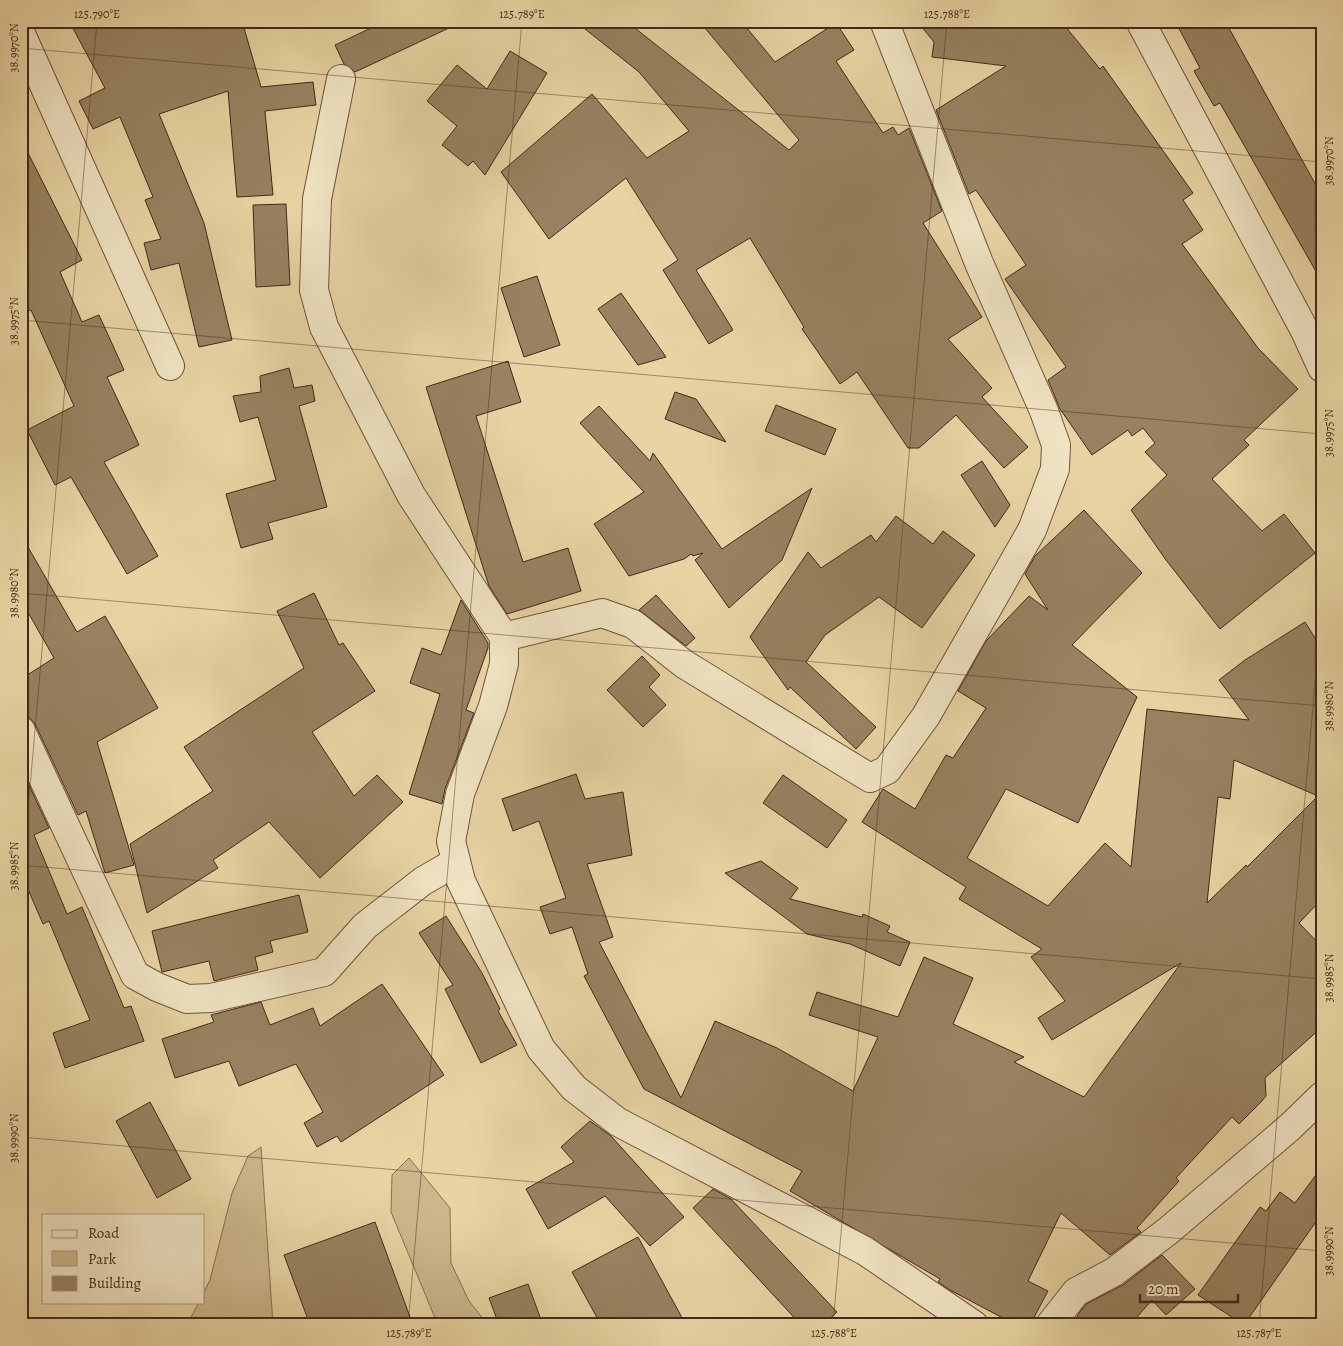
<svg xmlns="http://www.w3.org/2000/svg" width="1343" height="1346" font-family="Alegreya,serif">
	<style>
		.green { fill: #ccb78c; stroke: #877053 }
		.building { fill: #988261; stroke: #42291a; fill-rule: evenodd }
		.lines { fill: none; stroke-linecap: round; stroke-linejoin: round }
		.minor-casing { stroke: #6c543c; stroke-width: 30 }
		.minor { stroke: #f0e3c3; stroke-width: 28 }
		.ticks { fill: none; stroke: #42291a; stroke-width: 1; stroke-opacity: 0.45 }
		.neatline { fill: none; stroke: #42291a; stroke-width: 2 }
		.ticks-label { font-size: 12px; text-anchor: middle; fill: #42291a }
	</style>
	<rect width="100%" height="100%" fill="#e8d4a3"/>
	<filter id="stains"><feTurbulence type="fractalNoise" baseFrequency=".004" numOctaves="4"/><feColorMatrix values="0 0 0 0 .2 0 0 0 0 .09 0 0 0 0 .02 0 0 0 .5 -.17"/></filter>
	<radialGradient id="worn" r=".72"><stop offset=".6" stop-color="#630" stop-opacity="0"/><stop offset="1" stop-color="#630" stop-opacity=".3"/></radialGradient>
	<g class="green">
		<polygon points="261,1147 273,1325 187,1325 199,1302 204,1302 204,1292 210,1280 232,1193 248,1156"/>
		<polygon points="409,1158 450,1208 451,1263 469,1301 488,1325 438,1325 391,1212 392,1175"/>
	</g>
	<g class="building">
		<polygon points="69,21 242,21 261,87 313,82 316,105 265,111 273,195 237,197 228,91 159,114 204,223 232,340 199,347 179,263 151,270 144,243 161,239 145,200 153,197 120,117 93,129 79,101 105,88"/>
		<polygon points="386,21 464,21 355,72 344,64 335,45"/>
		<polygon points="575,21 626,21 789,150 799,140 699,21 741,21 775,62 836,23 854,50 836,61 883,133 893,127 898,135 909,128 942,211 923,223 982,317 948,339 992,388 982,397 1028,447 1004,468 956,415 919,448 908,448 857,372 840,384 802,329 804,327 750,238 696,270 733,330 709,344 663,270 678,260 626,178 549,239 501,172 592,94 647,158 689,131 639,72"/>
		<polygon points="917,21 1061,21 1100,69 1103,66 1193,193 1183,200 1203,230 1182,244 1258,348 1298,389 1244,440 1249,445 1212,479 1262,531 1284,514 1315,553 1220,629 1166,560 1131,510 1167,475 1145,452 1155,443 1143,428 1132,436 1128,430 1092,455 1060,409 1048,380 1066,367 1005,279 1026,265 976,190 969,194 936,110 1006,66 932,57 934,42"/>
		<polygon points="1175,21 1225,21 1322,196 1322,282 1220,103 1214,106 1194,71 1200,68"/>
		<polygon points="510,51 547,73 485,175 473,161 468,166 442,145 457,126 427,101 457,65 487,89"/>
		<polygon points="21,139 82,260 60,272 82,322 99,315 124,370 107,377 139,445 104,462 158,556 127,574 71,477 55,485 27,430 74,406 31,310 21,315"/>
		<polygon points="286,204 290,285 256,287 253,205"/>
		<polygon points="537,276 560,345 524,357 501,288"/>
		<polygon points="621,293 666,357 638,365 598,309"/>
		<polygon points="508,361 521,402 476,416 523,562 568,548 581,591 507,614 489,586 426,387"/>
		<polygon points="289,368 294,388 312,385 315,401 299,406 327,507 268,523 273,539 241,548 226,494 276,480 258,417 240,422 233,396 261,392 260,376"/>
		<polygon points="675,392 696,399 726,442 665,419"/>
		<polygon points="776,405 836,429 825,455 765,431"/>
		<polygon points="599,406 650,461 653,453 722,549 812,488 782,560 729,608 695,560 703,553 693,556 691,554 684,559 629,576 594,524 644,492 580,423"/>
		<polygon points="982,461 1010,505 995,527 961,475"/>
		<path d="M1084,510L1142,573L1072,645L1137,697L1078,823L1006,789L967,858L1048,906L1105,843L1131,867L1147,709L1249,720L1219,680L1245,660L1305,622L1322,649V899L1299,923L1322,947V1027L1265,1078L1266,1096L1261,1102L1239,1124L1232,1117L1176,1178L1179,1181L1137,1228L1141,1232L1110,1255L1061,1213L1028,1281L1048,1291L1030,1325H1016L950,1290L938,1282L940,1279L790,1191L802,1171L644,1089L584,976L588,974L572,927L550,934L540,907L566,898L539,821L513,831L502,799L576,774L585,799L623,792L632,855L587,864L613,937L599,942L681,1098L715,1021L777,1048L853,1091L878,1037L809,1015L817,992L898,1017L924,957L973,978L953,1024L1024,1057L1014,1062L1084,1097L1181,963L1052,1040L1038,1018L1065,1001L1031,957L1042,949L959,899L966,887L862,822L883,789L915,809L946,755L953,758L986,708L958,691L986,641L1029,596L1048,610L1025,574L1035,556ZM1234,760L1318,796L1247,867L1246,865L1207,903L1218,797L1230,799Z"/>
		<polygon points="896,516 933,544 943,531 975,555 922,628 879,597 825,635 806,662 876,727 856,749 790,687 788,690 750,637 808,552 821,568 871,535 876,542"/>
		<polygon points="21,535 77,632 105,616 158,708 97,742 134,865 105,873 86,811 78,815 35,724 30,718 21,716 21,679 54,658 21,600"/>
		<polygon points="314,593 339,645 343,643 375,691 312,732 354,796 377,775 403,802 320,878 269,822 213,860 218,868 147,913 130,844 213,791 184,747 304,668 277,611"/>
		<polygon points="656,595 695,638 686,646 639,610"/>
		<polygon points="461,600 488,643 488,648 466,710 474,713 445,789 442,804 409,794 440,694 410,683 422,648 441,655"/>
		<polygon points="642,656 660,675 649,687 666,705 643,727 607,690"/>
		<polygon points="21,768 49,828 34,835 67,914 82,907 124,1008 131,1006 144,1041 65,1068 53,1033 90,1020 49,921 43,924 21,873"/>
		<polygon points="783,775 847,820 827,848 763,803"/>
		<polygon points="761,861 798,888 790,899 862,917 863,914 890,926 887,932 910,942 900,966 850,944 807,934 725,873"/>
		<polygon points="299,895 308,932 270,941 273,952 255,957 258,970 214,981 209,961 162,972 152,931"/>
		<polygon points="446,916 482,973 500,1009 498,1011 517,1045 481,1063 445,989 453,985 419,933"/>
		<polygon points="382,984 444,1075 341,1142 337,1136 317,1147 304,1123 323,1112 296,1064 239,1086 229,1061 175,1078 162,1039 214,1022 211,1015 261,1002 270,1025 313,1008 320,1026"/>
		<polygon points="150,1102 191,1179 157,1198 116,1121"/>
		<polygon points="590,1121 611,1136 684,1217 650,1246 605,1196 548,1229 526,1189 574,1162 561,1147"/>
		<polygon points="1322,1167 1322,1213 1244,1325 1198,1295 1260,1207 1266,1211 1280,1192 1295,1203"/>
		<polygon points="713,1189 731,1199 837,1312 823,1325 801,1325 693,1208"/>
		<polygon points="375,1222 413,1325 310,1325 284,1255"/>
		<polygon points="638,1237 686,1325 601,1325 572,1272"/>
		<polygon points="1162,1255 1195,1289 1166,1315 1152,1300 1130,1325 1087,1325 1077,1316 1086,1304 1123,1285"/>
		<polygon points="528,1284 543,1325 499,1325 489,1298"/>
	</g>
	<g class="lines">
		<g class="minor-casing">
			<g id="minor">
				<polyline points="1140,21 1305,331 1322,368"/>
				<polyline points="21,34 170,366"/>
				<polyline points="341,79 317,199 314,290 324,327 411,495 504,637 504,664 493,706 460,794 451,841 461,881 541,1049 574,1088 618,1122 865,1251 974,1325"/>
				<polyline points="504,637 602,613 633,624 684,664 870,778 887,770 926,716 1032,530 1055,469 1056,445 1044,411 979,263 884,21"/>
				<polyline points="21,731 135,975 157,987 187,999 211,998 324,972 365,926 423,881 456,862"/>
				<polyline points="1050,1325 1076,1292 1114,1272 1168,1231 1290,1127 1322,1096"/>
			</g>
		</g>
		<use href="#minor" class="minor"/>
	</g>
	<path class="ticks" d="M21,48L1322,162M21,320L1322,434M21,593L1322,706M21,865L1322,979M21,890L97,21M21,1137L1322,1251M408,1325L522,21M833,1325L947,21M1259,1325L1322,603"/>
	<rect width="1343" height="1346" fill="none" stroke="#e8d4a3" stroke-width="55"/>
	<rect x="42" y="1214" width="162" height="90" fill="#f0e3c3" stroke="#aa997f"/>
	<rect x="52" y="1230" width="25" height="8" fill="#f0e3c3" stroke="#aa997f"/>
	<text x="88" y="1238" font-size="15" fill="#42291a">Road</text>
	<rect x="52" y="1251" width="25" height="15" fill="#ccb78c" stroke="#aa997f"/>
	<text x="88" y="1264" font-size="15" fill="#42291a">Park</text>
	<rect x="52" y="1276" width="25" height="15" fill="#988261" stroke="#aa997f"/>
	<text x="88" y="1288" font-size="15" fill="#42291a">Building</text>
	<path d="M1140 1294v8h98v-8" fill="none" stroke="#42291a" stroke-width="2.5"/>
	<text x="1148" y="1294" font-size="15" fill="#42291a" stroke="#f0e3c3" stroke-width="4" paint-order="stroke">20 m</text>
	<rect x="28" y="28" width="1288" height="1290" class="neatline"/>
	<g class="ticks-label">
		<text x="97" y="18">125.790°E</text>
		<text x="522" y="18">125.789°E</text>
		<text x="947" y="18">125.788°E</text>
		<text transform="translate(14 48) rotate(-90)" y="4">38.9970°N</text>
		<text transform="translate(1329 161) rotate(-90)" y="4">38.9970°N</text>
		<text transform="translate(14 321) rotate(-90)" y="4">38.9975°N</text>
		<text transform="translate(1329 433) rotate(-90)" y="4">38.9975°N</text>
		<text transform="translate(14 593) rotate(-90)" y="4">38.9980°N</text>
		<text transform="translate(1329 706) rotate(-90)" y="4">38.9980°N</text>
		<text transform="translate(14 866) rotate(-90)" y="4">38.9985°N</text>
		<text transform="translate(1329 978) rotate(-90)" y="4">38.9985°N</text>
		<text transform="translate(14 1138) rotate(-90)" y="4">38.9990°N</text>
		<text transform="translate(1329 1251) rotate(-90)" y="4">38.9990°N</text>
		<text x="409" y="1337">125.789°E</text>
		<text x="834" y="1337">125.788°E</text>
		<text x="1259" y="1337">125.787°E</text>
	</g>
	<rect width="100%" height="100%" filter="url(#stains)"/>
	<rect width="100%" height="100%" fill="url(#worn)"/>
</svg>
